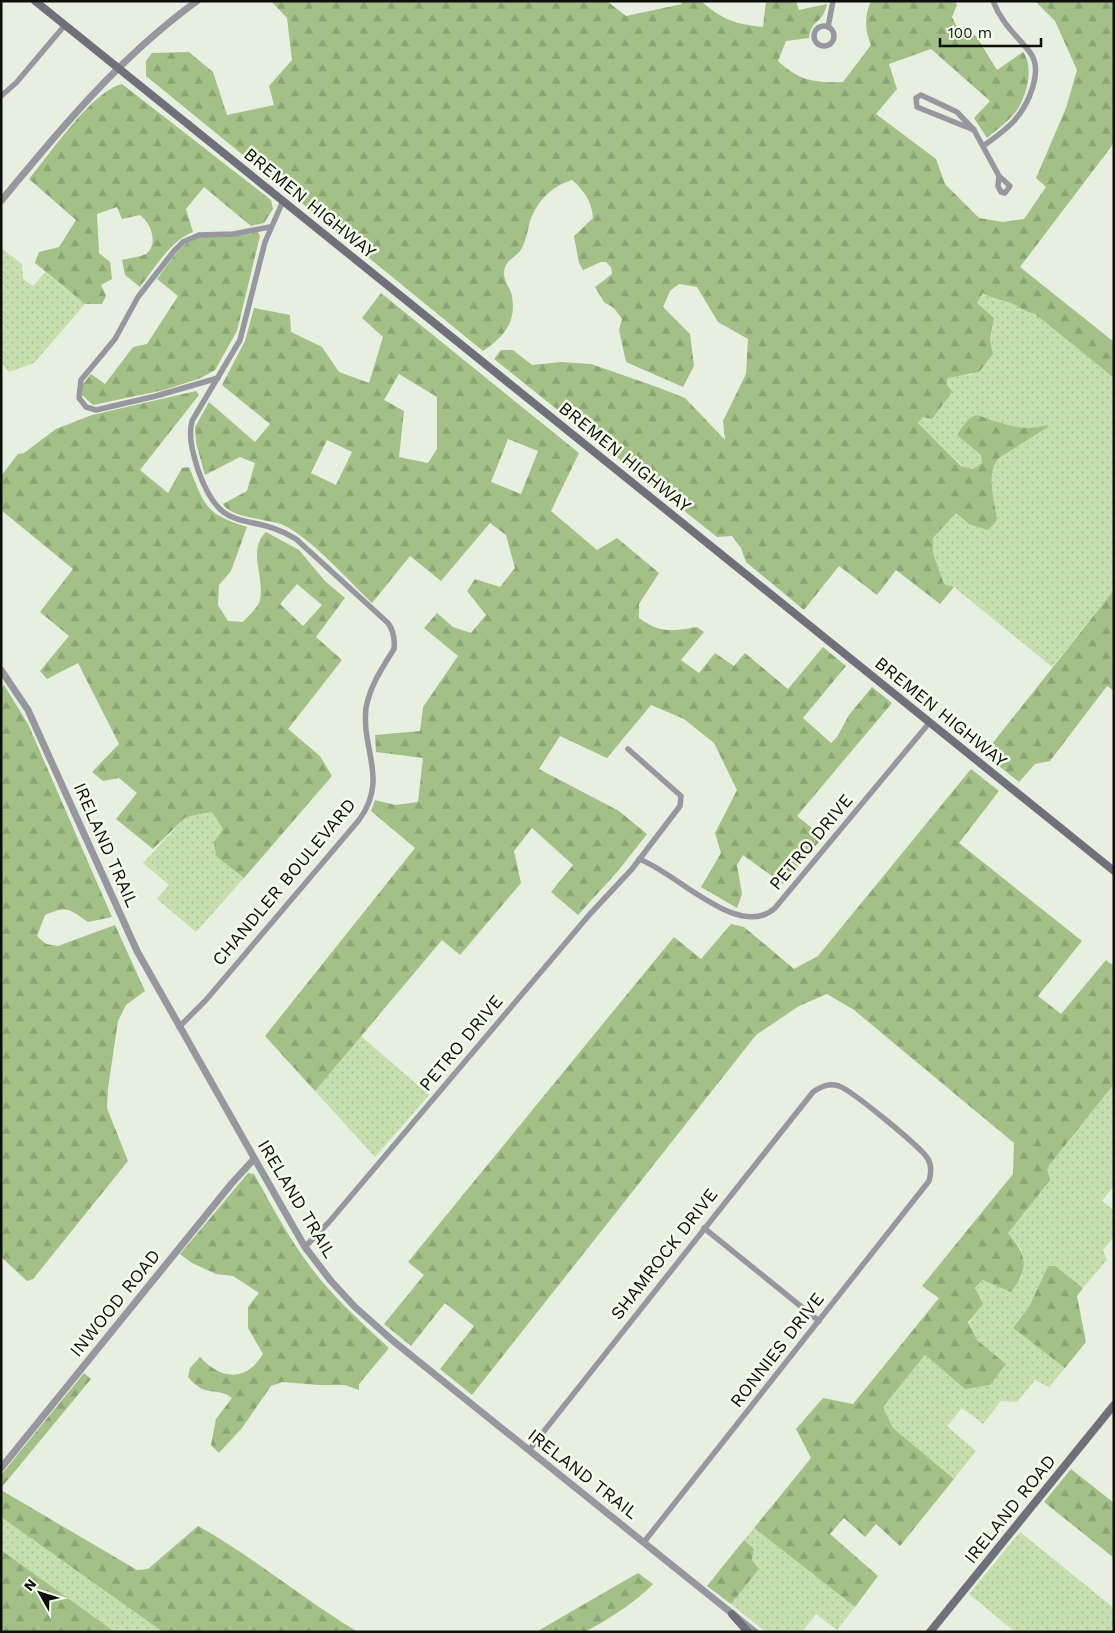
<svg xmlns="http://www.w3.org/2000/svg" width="1115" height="1633" font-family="'Work Sans',sans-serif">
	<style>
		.grass { fill: url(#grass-dots) }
		.forest { fill: url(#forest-firs); fill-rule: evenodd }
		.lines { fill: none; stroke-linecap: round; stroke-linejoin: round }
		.minor { stroke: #97989f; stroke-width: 5.5 }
		.tertiary { stroke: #97989f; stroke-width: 7 }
		.secondary { stroke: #6f707a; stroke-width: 8 }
		.labels { text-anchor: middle; stroke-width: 5; stroke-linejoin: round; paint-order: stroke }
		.street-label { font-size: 18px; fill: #0c0f0a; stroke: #f5fded }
	</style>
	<defs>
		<pattern id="grass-dots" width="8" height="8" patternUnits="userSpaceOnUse" patternTransform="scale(1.25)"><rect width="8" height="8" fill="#c7dfaf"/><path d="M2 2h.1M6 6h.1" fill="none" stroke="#aabe95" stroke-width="1.8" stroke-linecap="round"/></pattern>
		<pattern id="forest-firs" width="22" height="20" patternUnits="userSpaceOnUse" patternTransform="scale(1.25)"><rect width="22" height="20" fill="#a3c087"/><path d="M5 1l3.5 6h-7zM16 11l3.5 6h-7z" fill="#8ba473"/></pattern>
	</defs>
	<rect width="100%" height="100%" fill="#e7efe0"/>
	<g class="grass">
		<polygon points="1,248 22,264 23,279 33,286 45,272 85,304 34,363 9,372 1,363"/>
		<path d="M984,292C994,301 1006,299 1017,306C1024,310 1027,312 1035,314L1114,378V590L1052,667L954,587L944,584L933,553V538L956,513L969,524L997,521C995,501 985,474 999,458L1048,427L1012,428L978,415L957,435L981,454L982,463L973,469L962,466L918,423L923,417L932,419L950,395L952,391L947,385L946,378L964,374L971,375L993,354L990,340L993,327L977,303Z"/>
		<polygon points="212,812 224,829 214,842 216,856 244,878 196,932 157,899 169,885 143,863 186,817"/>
		<polygon points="361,1036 429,1095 375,1157 315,1091"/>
		<path d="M1114,1084V1186L1102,1201L1114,1210V1237L1103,1250L1107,1260L1083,1288L1055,1266H1048L1029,1307L1013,1328L1065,1368L1049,1387L1035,1380L1017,1402L1001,1401L983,1424L962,1408L947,1426L976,1451L954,1479L893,1428L883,1407L925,1355L965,1389L1006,1364C984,1343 964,1341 971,1305C974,1294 975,1288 983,1280L1021,1279C1026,1256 1024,1250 1008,1233L1049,1180L1047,1168Z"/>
		<polygon points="1,1517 163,1632 115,1632 1,1550"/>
		<polygon points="754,1528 855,1607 837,1630 816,1614 802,1632 766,1632 731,1604 759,1569 752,1560 754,1549 744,1540"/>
		<polygon points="1020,1532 1114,1608 1114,1632 1015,1632 969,1594"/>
	</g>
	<g class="forest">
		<path d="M271,1H607L626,16L682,4L680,1H701C723,20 734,24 763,27L766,1H796L799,10L827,4C823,24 811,19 809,38L786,41L778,61C800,81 814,83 843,82L871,45C865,31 864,16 871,1H955L957,5L952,17L958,29L976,36L997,70L1023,52C1035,67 1026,100 1014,114C1006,123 996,130 987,138L974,118L990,101L931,49L889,64L897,89L876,114L936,159L945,184L979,218L1003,222L1024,219L1046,187L1036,178L1066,108L1077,70L1055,21L1035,1H1114V143L1020,267L1114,342V378L1035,314C1027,312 1024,310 1017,306C1007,300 994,300 983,293L977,303L994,318L990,340L993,354L979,372L947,378V385L952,391L950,395L932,419L923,417L918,423L961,466L973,469L982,463L981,455L957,435C963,426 967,417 978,415C1002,424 1022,432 1048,425V427L999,458C985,474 995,501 997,520L988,530L969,524L956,513L933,538V553L944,584L954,587L940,604L896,570L877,595L839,566L804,610L746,562L741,548L732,536L717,537L494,359L501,350H513L532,365L561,362L591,364L657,387L685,398L725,440L723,421L746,374L748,339L718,322L697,287L679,284L670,291L663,307L690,334L694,366L683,387L626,362L619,330L622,319L614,308L604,302L595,287L612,274L611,267L606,262H601L583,270L579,263L574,236L593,218C592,202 584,190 572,180C550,187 535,203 529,225C527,234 525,244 520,251C514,259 506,259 504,272C503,280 511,289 512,297C517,323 502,338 483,351L146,76V61L152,53L189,52L213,72L227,115L274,105L269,86L292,60L287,18Z"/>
		<path d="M122,84L271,200L273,209L264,223L251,226L204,187L186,209L193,232C170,241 154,269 140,287L125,275L122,260C128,258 140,257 146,254C159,244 151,223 140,215L122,219L117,207L97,214L99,253L110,262L112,279L101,285L106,296L102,304H85L35,263L39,252L59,247L76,220L29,179C51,153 91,92 122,84Z"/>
		<path d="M258,232L260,236L237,331L215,370L201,378L164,390L93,405L82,395L83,384L91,374L105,384L133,347L147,344L178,296L157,279C167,266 178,246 193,240C208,233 239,238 258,232Z"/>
		<path d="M381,293L579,453L551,511L597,550L617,538L659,573L639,604V618C661,634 672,631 697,627L704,632L681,660L699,673L715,653L734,666L745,653L788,689L823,647L846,666L803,718L831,743L837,737L849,715L872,687L892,703L797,816L823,837L783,884L743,855L737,865L742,894L737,908L701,887L721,853L715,833L737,790L714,743L684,719L651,705L607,758L560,736L539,769L619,811L647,834L618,871L578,915L551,892L573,865L532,828L514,851L521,883L460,955L442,940L315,1091L265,1036L415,848L371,811L375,800L395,805L418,802L423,758L376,752L375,735L420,731L423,707L458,656L424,628L437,613L453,627L471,633L486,615L467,591L475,579L500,587L515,568L506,535L490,523L441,581L410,556L372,603C350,582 309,536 283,525C269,519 230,518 223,504L247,491L255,463L240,457L205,475L196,443L195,427L209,402L255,442L270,424L222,385L245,341L254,308L290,315L291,332L322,347L339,372L369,383L383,337L362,318ZM399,374L437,397V449L428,463L399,457L404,411L384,400ZM508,439L538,451L521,494L491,482ZM327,440L352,452L336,485L311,473Z"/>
		<path d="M196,391L199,395L140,470L168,493L182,468L189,467C205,506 205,514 247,527L231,571L219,585L218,605L228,621L243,622C248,616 258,608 260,600C265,577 247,550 266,532L299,550L325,581L345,598L316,637L342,660L288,729L320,756L332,776L244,878L216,856L214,842L223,829L212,812L186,817L153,849L116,819L137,793L119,778L103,781L92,772L119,744L78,663L47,679L40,671L69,636L40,612L73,569L1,510V476L18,454L24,453L56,429L92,415ZM297,584L322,605L303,626L280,604Z"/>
		<polygon points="1114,590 1114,691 1107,686 1050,761 1035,764 1019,782 984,754"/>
		<path d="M4,685L28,724L112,917L88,922C69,909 68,905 45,915L37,936L46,944L58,946L115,925L145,991L126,1005L118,1021L108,1088L107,1108L128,1161L33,1279L27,1281L1,1257V688Z"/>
		<path d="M971,769L999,791L959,843L1082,941L1038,996L1061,1014L1106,960L1114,966V1084L1047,1168L1050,1180L1008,1233C1027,1256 1030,1267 1011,1292L983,1280L975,1288L983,1304L968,1322L977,1340L1006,1364L990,1385L965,1389L925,1355L883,1407L893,1428L954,1479L900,1546L876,1524L865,1537L844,1518L830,1534L878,1576L855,1607L754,1528L811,1458L796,1429L823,1398L853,1404L939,1298L922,1286L1013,1174L1014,1143L854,1010L827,994L799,1006L756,1035L472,1395L440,1369L474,1326L445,1303L411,1346L384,1324L424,1275L408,1262L674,937L701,959L731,924L744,927L794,969L818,956Z"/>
		<path d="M248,1173L254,1174C272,1206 289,1239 312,1269C334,1298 362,1323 389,1348L359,1384V1390L345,1385H319L282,1382L271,1386L242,1428L219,1453L211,1445L216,1419L232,1398C217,1386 206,1399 188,1377L190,1368L200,1357C221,1380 246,1382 263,1354L248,1328V1307L259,1293L233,1276L216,1274L192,1263L180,1254Z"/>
		<polygon points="1048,1266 1055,1266 1083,1288 1077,1296 1086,1342 1065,1368 1013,1328 1029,1307"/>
		<polygon points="84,1373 91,1379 1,1488 1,1475"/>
		<polygon points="1071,1469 1114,1503 1114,1558 1044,1502"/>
		<path d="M1,1490L137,1570L148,1569L198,1526C254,1557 302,1599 358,1632H163L1,1517Z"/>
		<polygon points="744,1540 754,1549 752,1560 759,1569 731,1604 707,1586"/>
		<polygon points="1,1550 115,1632 1,1632"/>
		<path d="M638,1573L653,1584C641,1598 600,1626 583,1632C570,1633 550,1632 536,1632Z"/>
	</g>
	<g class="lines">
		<g class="minor">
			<circle cx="824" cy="36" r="10"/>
			<polyline points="828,27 833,1"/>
			<polygon points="921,95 957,112 974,130 917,107 916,98"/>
			<polyline points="1,96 16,83 65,25"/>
			<polyline points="974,130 999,176"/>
			<path d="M983,146C994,138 1005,131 1014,121C1028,105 1045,70 1029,51C1015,34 1001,22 993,1"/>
			<polygon points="999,176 1010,186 1005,193 1001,192 998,186"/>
			<polyline points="218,378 156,396 96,410 86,407 79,398 81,380 115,339 138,297 174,251 183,242 199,235 233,234 270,227"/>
			<path d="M639,859C676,872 739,941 775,908L930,722"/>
			<path d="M179,1027L206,1000L359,820C389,779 361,750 366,708C370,686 382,668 394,649C395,639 394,631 388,623L296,539C248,509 223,540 198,470C193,453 188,438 192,421L240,340L265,242L283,201"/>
			<polyline points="704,1228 819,1321"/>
			<polyline points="305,1247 329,1222 590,914 632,869 680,806 681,796 628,749"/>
			<path d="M529,1450L813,1092C822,1086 829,1083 839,1086C851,1090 921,1147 928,1159C932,1166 931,1174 929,1181L644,1542"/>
		</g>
		<g class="tertiary">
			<path d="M1,201C61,128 120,57 197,1"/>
			<polyline points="1,670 28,710 137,951 282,1207 305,1247 331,1281 355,1307 392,1340 755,1632"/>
			<polyline points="1,1468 232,1183 254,1159"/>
		</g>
		<g class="secondary">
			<polyline points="35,1 1114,871"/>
			<polyline points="732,1614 748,1632"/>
			<polyline points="930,1632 1114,1405"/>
		</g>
	</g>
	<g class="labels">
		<g class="street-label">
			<text transform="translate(310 203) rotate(39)" y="6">BREMEN HIGHWAY</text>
			<text transform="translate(625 457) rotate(39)" y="6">BREMEN HIGHWAY</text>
			<text transform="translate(941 712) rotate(39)" y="6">BREMEN HIGHWAY</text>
			<text transform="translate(811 842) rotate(-50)" y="6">PETRO DRIVE</text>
			<text transform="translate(106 845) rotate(66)" y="6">IRELAND TRAIL</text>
			<text transform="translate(284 882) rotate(-50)" y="6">CHANDLER BOULEVARD</text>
			<text transform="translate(461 1043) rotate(-50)" y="6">PETRO DRIVE</text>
			<text transform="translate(297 1199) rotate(59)" y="6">IRELAND TRAIL</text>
			<text transform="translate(664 1254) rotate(-52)" y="6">SHAMROCK DRIVE</text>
			<text transform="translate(115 1303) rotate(-51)" y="6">INWOOD ROAD</text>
			<text transform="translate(777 1350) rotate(-52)" y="6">RONNIES DRIVE</text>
			<text transform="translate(583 1474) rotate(38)" y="6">IRELAND TRAIL</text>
			<text transform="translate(1010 1509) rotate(-51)" y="6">IRELAND ROAD</text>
		</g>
	</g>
	<rect width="1115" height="1633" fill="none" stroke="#0c0f0a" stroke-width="5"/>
	<g transform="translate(40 1593) rotate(309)" stroke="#f5fded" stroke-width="4" paint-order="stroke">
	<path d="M0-4L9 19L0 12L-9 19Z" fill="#0c0f0a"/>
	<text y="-8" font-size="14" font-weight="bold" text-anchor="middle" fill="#0c0f0a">N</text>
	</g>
	<path d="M940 38v8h101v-8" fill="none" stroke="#0c0f0a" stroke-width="2.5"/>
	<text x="948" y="38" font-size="15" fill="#0c0f0a" stroke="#f5fded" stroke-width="4" paint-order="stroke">100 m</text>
</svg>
